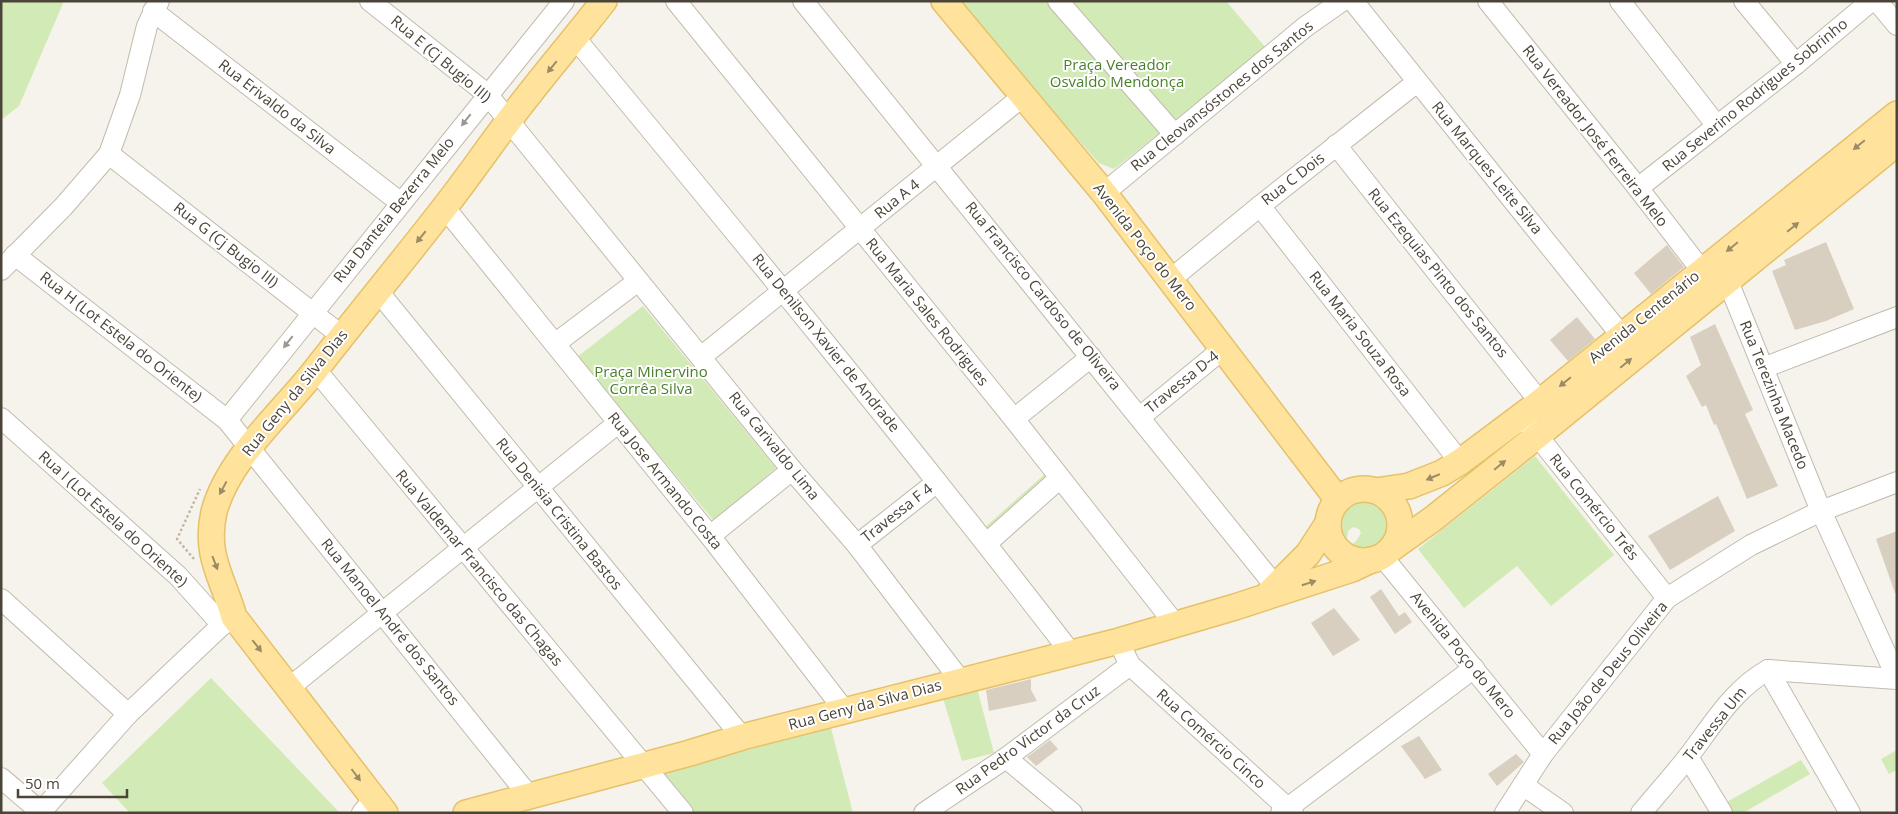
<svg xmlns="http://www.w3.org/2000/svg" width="1898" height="814" font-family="'Open Sans',sans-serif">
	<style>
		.green { fill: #d2eab5; fill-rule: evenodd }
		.building { fill: #d8cfc1 }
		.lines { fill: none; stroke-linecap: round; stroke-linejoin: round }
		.minor-casing { stroke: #c2bbae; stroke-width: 22 }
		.major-casing { stroke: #e6c16a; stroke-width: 28 }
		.path { stroke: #c4b79f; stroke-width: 2.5; stroke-dasharray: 2.5 2.5; stroke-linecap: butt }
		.minor { stroke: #fff; stroke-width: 20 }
		.major { stroke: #ffe39c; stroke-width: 25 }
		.oneway { fill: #9c8c66 }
		.oneway2 { fill: #9c9892 }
		.labels { text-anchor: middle; stroke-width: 4; stroke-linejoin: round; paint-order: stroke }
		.street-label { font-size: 15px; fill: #4b4439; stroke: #fff }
		.park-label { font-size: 15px; fill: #4a7f2a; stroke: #fff }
	</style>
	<rect width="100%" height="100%" fill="#f6f3ec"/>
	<g class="green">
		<polygon points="1,1 64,1 19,106 1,120"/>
		<polygon points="961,1 1226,1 1266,48 1114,169 1099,163 961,8"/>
		<polygon points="643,306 776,468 714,521 577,357"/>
		<polygon points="1535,456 1614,555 1551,606 1517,566 1464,608 1418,549"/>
		<polygon points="1046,473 1052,478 987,537 984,528"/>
		<path d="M1358,494C1396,493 1404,543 1368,551C1329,559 1320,503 1358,494ZM1353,527L1359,529L1361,533L1357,540L1349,548L1346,544L1348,531Z"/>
		<polygon points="211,678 340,813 130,813 102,783"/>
		<polygon points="977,688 994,753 962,761 943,698"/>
		<polygon points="831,728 853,813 683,813 655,774"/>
		<polygon points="1897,750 1897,770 1889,774 1881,759"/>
		<polygon points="1801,760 1810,774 1743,813 1731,813 1725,803"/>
	</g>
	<g class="building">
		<polygon points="1826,242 1854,309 1826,321 1795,330 1772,271 1786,265 1784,260"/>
		<polygon points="1667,245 1684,267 1651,294 1634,273"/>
		<polygon points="1577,317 1595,339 1568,361 1550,340"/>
		<polygon points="1715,324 1753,410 1745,414 1778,486 1747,499 1716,424 1714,425 1706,405 1702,407 1686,376 1701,365 1690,337"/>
		<polygon points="1718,496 1735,531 1670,570 1648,536"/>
		<polygon points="1897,531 1897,593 1895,593 1876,539"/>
		<polygon points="1381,589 1399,616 1405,612 1412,622 1395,634 1370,597"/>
		<polygon points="1334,608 1360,640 1333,656 1311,623"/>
		<polygon points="1031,679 1031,690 1037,701 989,711 986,690"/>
		<polygon points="1419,736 1442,770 1425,779 1401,746"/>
		<polygon points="1050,740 1058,749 1036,766 1027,757"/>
		<polygon points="1516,754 1524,762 1497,786 1488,774"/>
	</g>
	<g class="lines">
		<g class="minor-casing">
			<g id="minor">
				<polyline points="370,1 487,94 792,470 857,545 960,680"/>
				<polyline points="676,1 1014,419 1175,624"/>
				<polyline points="803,1 1280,592"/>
				<polyline points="1058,1 1175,135"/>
				<polyline points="1353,1 1621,335"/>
				<polyline points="1488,1 1638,188 1702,271"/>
				<polyline points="1620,1 1717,126"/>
				<polyline points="1744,1 1796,64"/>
				<polyline points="1877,1 1897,25"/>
				<polyline points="153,11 401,203"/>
				<path d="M575,38C743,241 910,444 1071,653"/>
				<polyline points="1336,145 1540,402"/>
				<polyline points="109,154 342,336"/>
				<polyline points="1638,188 1796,64 1871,1"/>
				<polyline points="1104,193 1305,27 1342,1"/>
				<polyline points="1260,206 1460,462"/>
				<polyline points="445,208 710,536 845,711"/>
				<polyline points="15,255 227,420 529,796"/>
				<polyline points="1,270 64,206 109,154 130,95 147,26 159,1"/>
				<polyline points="1171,279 1260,206 1417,82"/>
				<polyline points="1727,279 1821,511 1897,678"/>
				<polyline points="377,290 742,737"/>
				<polyline points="556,343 638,281"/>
				<polyline points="701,357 1022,97"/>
				<polyline points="1763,368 1897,317"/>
				<polyline points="316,370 683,813"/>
				<polyline points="1140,417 1224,348"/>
				<polyline points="1,418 178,576 222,625"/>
				<polyline points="1014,419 1091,357"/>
				<polyline points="227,420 564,1"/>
				<polyline points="1528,424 1667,598"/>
				<polyline points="710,536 792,470"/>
				<polyline points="987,543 1060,478"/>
				<polyline points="857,545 937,482"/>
				<polyline points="1382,556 1543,754"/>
				<polyline points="1,599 128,714"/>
				<polyline points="1124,653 1130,665 1293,813"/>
				<polyline points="1768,670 1850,813"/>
				<polyline points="290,687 618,423"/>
				<polyline points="1688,757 1722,813"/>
				<polyline points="1006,758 1072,813"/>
				<polyline points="1,778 41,812"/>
				<polyline points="1523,785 1563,813"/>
				<polyline points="40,813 128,714 222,625 234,618"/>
				<polyline points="362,813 374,799"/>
				<polyline points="924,813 1006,758 1130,665"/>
				<polyline points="1281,813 1474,668"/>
				<polyline points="1505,813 1543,754 1667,598 1751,545 1821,511 1897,482"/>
				<path d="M1641,813C1657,794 1673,776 1688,757C1712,726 1732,690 1768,670L1897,679"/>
			</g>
		</g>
		<g class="major-casing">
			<g id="major">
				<polyline points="944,1 1104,193 1338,500"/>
				<circle cx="1364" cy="525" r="36"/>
				<polyline points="1376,491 1409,486 1442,473 1460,462 1540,402 1897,114"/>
				<polyline points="1392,548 1434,518 1537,436 1897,143"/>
				<polyline points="1269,593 1308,554 1328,523"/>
				<path d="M385,813L234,617C223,578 204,555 214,512C228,458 284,411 317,368C359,314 402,262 444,208C466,180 486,151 507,123C538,81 572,42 604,1"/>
				<polyline points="466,813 690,753 742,737 1119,641 1235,607 1352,569 1371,560"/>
			</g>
		</g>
		<polyline class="path" points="194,559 177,539 200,489"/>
		<use href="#minor" class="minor"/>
		<use href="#major" class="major"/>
	</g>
	<defs><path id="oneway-solid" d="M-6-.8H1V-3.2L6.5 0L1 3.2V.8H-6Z" transform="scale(1.25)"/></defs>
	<g class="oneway">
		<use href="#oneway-solid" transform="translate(552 67) rotate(129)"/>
		<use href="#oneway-solid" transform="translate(1859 145) rotate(141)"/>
		<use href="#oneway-solid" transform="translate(1793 227) rotate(-39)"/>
		<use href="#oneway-solid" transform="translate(421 237) rotate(129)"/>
		<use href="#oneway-solid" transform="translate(1732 247) rotate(141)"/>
		<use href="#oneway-solid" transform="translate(1626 363) rotate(-40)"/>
		<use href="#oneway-solid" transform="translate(1565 382) rotate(141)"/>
		<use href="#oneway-solid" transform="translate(1500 465) rotate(-39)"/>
		<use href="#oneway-solid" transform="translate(1433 477) rotate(157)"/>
		<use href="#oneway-solid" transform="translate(223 488) rotate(118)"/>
		<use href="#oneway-solid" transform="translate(215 563) rotate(69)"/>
		<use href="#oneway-solid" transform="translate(1309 583) rotate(-18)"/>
		<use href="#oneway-solid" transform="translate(257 646) rotate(52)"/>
		<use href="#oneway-solid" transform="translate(356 775) rotate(53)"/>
	</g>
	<g class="oneway2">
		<use href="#oneway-solid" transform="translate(466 120) rotate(128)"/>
		<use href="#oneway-solid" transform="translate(288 342) rotate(128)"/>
	</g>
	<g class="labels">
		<g class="street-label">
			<text transform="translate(441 59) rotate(40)" y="5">Rua E (Cj Bugio III)</text>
			<text transform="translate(1755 95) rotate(-39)" y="5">Rua Severino Rodrigues Sobrinho</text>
			<text transform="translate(1222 96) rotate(-39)" y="5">Rua Cleovansóstones dos Santos</text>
			<text transform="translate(277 107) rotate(38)" y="5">Rua Erivaldo da Silva</text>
			<text transform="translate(1595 136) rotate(52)" y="5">Rua Vereador José Ferreira Melo</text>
			<text transform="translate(1487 168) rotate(51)" y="5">Rua Marques Leite Silva</text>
			<text transform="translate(1293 179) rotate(-38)" y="5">Rua C Dois</text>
			<text transform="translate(897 199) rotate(-39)" y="5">Rua A 4</text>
			<text transform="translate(394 210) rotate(-51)" y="5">Rua Danteia Bezerra Melo</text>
			<text transform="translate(226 245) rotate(38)" y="5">Rua G (Cj Bugio III)</text>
			<text transform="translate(1145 247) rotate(52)" y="5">Avenida Poço do Mero</text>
			<text transform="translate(1438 273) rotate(51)" y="5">Rua Ezequias Pinto dos Santos</text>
			<text transform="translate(1043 296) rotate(51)" y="5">Rua Francisco Cardoso de Oliveira</text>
			<text transform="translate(927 312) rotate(51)" y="5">Rua Maria Sales Rodrigues</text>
			<text transform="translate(1644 317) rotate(-39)" y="5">Avenida Centenário</text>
			<text transform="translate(1360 334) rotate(52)" y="5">Rua Maria Souza Rosa</text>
			<text transform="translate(121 337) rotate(38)" y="5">Rua H (Lot Estela do Oriente)</text>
			<text transform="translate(826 343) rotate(51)" y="5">Rua Denilson Xavier de Andrade</text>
			<text transform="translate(1182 382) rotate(-39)" y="5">Travessa D-4</text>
			<text transform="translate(295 393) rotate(-51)" y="5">Rua Geny da Silva Dias</text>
			<text transform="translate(1774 395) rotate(68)" y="5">Rua Terezinha Macedo</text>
			<text transform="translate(774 446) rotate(51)" y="5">Rua Carivaldo Lima</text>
			<text transform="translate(665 481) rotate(51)" y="5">Rua Jose Armando Costa</text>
			<text transform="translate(1594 507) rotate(51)" y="5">Rua Comércio Três</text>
			<text transform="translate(897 513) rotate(-38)" y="5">Travessa F 4</text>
			<text transform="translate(559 514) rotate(51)" y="5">Rua Denisia Cristina Bastos</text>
			<text transform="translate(113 519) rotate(42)" y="5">Rua I (Lot Estela do Oriente)</text>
			<text transform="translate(479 568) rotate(50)" y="5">Rua Valdemar Francisco das Chagas</text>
			<text transform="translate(390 622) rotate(51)" y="5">Rua Manoel André dos Santos</text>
			<text transform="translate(1463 655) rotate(51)" y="5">Avenida Poço do Mero</text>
			<text transform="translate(1608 673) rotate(-51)" y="5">Rua João de Deus Oliveira</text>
			<text transform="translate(865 705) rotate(-15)" y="5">Rua Geny da Silva Dias</text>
			<text transform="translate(1715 724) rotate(-51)" y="5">Travessa Um</text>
			<text transform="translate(1211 739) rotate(42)" y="5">Rua Comércio Cinco</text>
			<text transform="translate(1028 740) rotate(-36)" y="5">Rua Pedro Victor da Cruz</text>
		</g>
		<g class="park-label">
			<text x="1117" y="70">Praça Vereador<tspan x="1117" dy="17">Osvaldo Mendonça</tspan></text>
			<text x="651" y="377">Praça Minervino<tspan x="651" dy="17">Corrêa Silva</tspan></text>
		</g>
	</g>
	<rect width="1898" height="814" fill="none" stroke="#4b4439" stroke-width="5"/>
	<path d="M18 789v8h109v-8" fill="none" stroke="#4b4439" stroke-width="2.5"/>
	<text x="25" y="789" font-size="15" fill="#4b4439" stroke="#ffffff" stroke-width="4" paint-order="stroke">50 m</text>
</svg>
